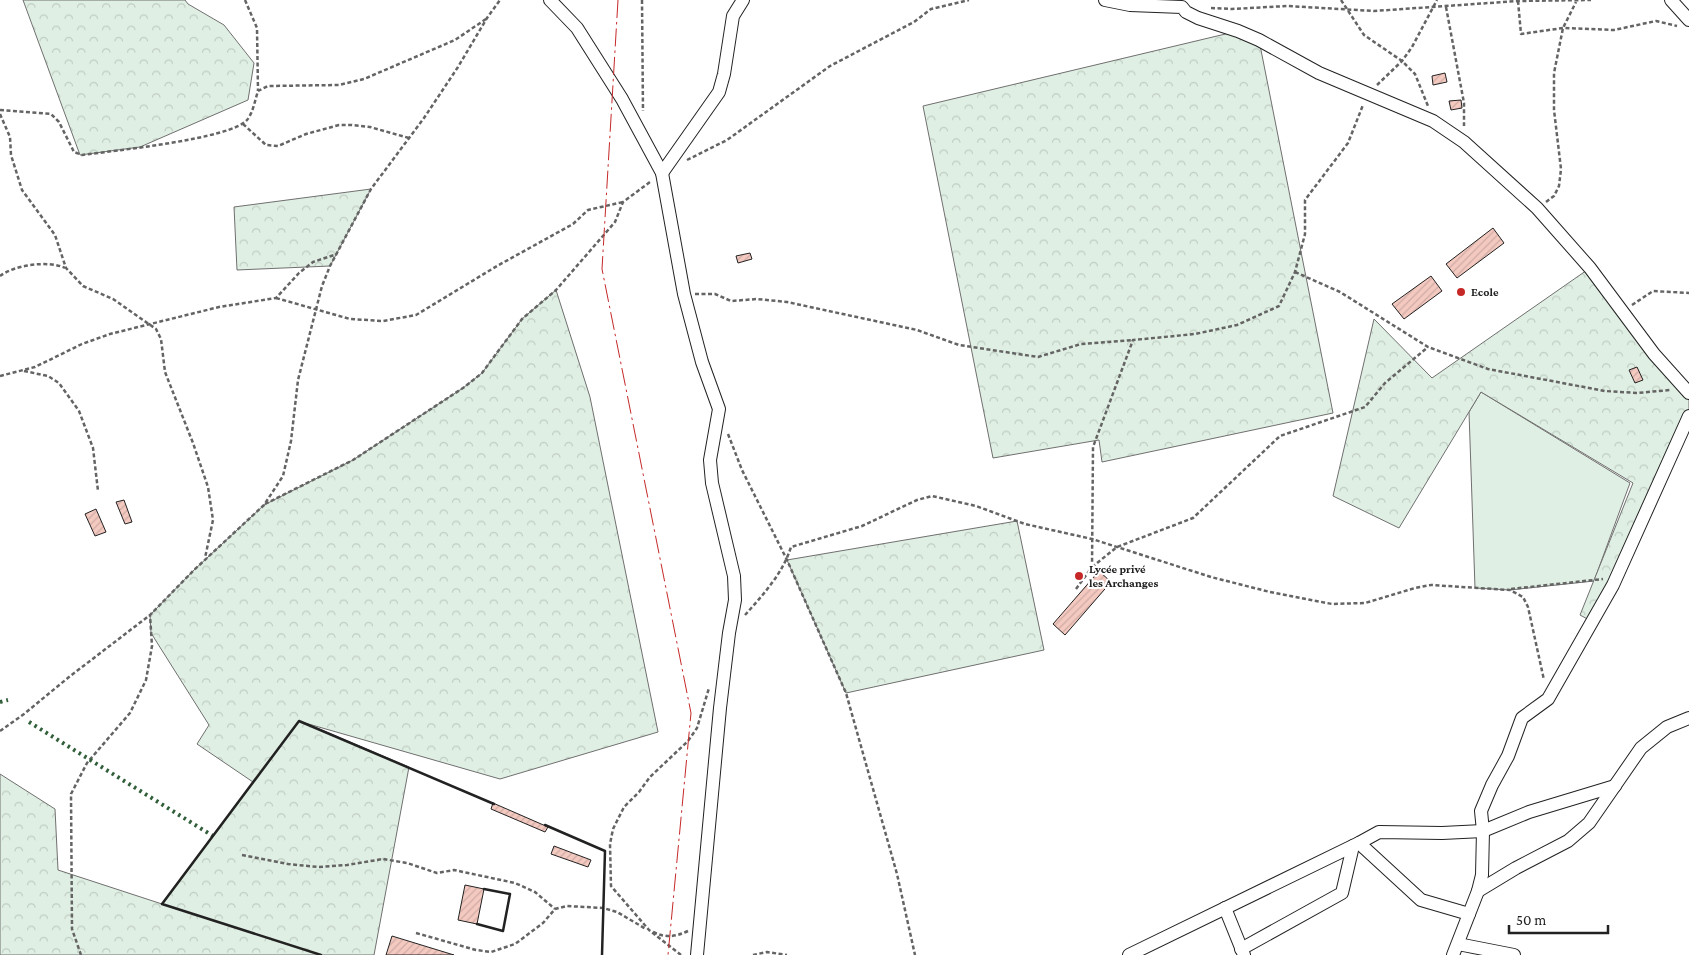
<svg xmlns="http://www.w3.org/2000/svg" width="1689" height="955" font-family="'Crimson Pro',serif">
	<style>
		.green { fill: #e0efe3; stroke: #6f6f6f }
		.forest { fill: url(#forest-crowns); stroke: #6f6f6f }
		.building { fill: url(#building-hatch); stroke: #222 }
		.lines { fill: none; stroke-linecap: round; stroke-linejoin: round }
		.street-casing { stroke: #222; stroke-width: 14 }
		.path { stroke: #646464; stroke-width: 2.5; stroke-dasharray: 4 2.5; stroke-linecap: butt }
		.street { stroke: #fff; stroke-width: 12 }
		.hedge { stroke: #2f5e38; stroke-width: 4; stroke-dasharray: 2.5 4; stroke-linecap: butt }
		.wall { stroke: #222; stroke-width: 2.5 }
		.power { stroke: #c62828; stroke-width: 1; stroke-dasharray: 18 4 2.5 4; stroke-linecap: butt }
		.poi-dot { fill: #c62828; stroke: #fff; stroke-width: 2 }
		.labels { text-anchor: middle; stroke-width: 4; stroke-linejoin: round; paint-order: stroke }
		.poi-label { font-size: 12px; font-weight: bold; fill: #222; stroke: #fff; text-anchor: start }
	</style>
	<defs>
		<pattern id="forest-crowns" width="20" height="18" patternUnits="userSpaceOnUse" patternTransform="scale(1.25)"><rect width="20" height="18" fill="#e0efe3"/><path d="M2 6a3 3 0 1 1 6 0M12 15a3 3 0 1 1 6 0" fill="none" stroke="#c0cdc2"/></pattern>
		<pattern id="building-hatch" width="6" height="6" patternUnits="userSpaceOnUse" patternTransform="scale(1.25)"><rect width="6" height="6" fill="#f3c9c0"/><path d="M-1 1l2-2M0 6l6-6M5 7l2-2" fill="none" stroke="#d0aca5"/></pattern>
	</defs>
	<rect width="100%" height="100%" fill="#fff"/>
	<polygon class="green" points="1481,392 1630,483 1594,581 1510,590 1475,588 1469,412"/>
	<g class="forest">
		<polygon points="23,0 185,0 188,4 224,25 254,63 248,100 140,147 80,155"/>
		<polygon points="1238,31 1259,40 1333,413 1102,462 1099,440 993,458 923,106"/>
		<polygon points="371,189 330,266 237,270 234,207"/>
		<polygon points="1590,268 1689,393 1689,416 1593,622 1580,615 1633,483 1481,392 1399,528 1333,496 1374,319 1432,378"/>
		<polygon points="556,290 590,397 658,732 500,779 305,723 409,767 374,955 0,955 0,774 55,809 58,870 162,904 253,782 197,744 209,725 151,633 150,615 194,570 264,505 353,460 463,388 482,373 522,319"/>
		<polygon points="1017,521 1044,650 846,693 787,560"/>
	</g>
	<g class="building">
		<polygon points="1445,73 1447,82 1433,85 1432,76"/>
		<polygon points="1461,100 1462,108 1451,110 1449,101"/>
		<polygon points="1493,228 1504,243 1457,278 1446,264"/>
		<polygon points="750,253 752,259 738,263 736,256"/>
		<polygon points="1431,276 1442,291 1404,319 1392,304"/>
		<polygon points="1637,367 1643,380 1635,383 1629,370"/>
		<polygon points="124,500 132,522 125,524 116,502"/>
		<polygon points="96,509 106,532 95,536 85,514"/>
		<polygon points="1099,571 1111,582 1065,635 1053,624"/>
		<polygon points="493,803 548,827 545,832 491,809"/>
		<polygon points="554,846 591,860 588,867 551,854"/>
		<polygon points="465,885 484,889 477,924 458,920"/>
		<polygon points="392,936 454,955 386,955"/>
	</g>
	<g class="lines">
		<g class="street-casing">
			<g id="street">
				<polyline points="550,0 577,28 622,99 662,173 684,294 702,362 719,409 710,460 712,483 734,576 735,600 729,633 720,708 697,955"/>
				<polyline points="1105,0 1130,5 1182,7 1186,12 1198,18 1238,31 1259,40 1319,73 1433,121 1464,142 1537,208 1590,268 1654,354 1689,393"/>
				<polyline points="1671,0 1689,20"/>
				<polyline points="662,173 719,92 724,74 733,16 743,0"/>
				<polyline points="1359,843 1421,900 1469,914"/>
				<polyline points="1478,891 1516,868 1568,841 1589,823 1641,748 1667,727 1689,718"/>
				<polyline points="1225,908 1244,955"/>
				<polyline points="1458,944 1514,955"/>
				<polyline points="1241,949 1342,893 1353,846"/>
				<polyline points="1129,955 1359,843 1379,832 1442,833 1483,831 1529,812 1615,786"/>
				<polyline points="1453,955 1478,891 1482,875 1483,831 1481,811 1492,785 1508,756 1522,718 1548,699 1613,585 1689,416"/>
			</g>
		</g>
		<g class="path">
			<polyline points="245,0 257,28 258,91"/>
			<polyline points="642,0 643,111"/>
			<polyline points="1341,0 1364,35 1402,61 1415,74 1428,106"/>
			<polyline points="1518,1 1521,34 1563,28 1614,30 1656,21 1677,26"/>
			<polyline points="1446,7 1464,103 1464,126"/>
			<polyline points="1211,8 1232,9 1287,6 1374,11 1518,1 1591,0"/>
			<polyline points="1377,85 1402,61 1412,47 1437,0"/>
			<path d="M0,110L51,114L59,122L74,152L82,155C111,151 231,139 247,120C253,113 255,100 258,91L268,86L339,85L364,79L455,40L486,19"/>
			<polyline points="0,114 10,137 11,155 22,190 55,235 66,268 83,286 113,299 156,329 161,339 165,372 193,443 208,487 213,520 205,558"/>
			<polyline points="243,124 266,145 278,146 306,134 339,125 352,125 370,127 409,138"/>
			<polyline points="687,160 727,140 830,66 914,22 931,9 969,0"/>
			<polyline points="1546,202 1554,196 1559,186 1561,169 1554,110 1554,73 1563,28 1576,2"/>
			<polyline points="1295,272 1340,292 1428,347 1488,369 1605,391 1637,393 1670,390"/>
			<path d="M0,276C14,265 49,260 65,268"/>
			<polyline points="695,294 715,294 731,301 757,299 787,302 917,330 959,345 1038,357 1081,344 1133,340"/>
			<polyline points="276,298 350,319 383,321 416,315 497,266 573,224 588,210 623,202"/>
			<polyline points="1632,305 1653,291 1689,293"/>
			<polyline points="24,371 48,376 59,383 79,411 93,448 98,491"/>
			<polyline points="0,376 35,367 82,344 110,334 219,307 276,298 299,273 313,262 337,254"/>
			<polyline points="728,434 742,470 787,560 846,693 897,874 915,955"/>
			<polyline points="265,504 353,460 463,388 482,373 522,319 556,290 615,222 623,202 650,182"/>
			<polyline points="1092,567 1117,547 1193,518 1280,436 1365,407 1385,383 1428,347"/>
			<polyline points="1076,589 1092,567 1093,447 1133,340 1195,334 1237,325 1279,306 1295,272 1305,234 1305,200 1348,143 1363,105"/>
			<polyline points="1511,589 1603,579"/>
			<path d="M745,615C763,595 783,573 791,547L862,526L917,500L932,496L976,506L1025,524L1092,539L1211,577L1270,592L1332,604L1365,603L1415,588L1431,585L1510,590L1523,597L1528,607L1544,680"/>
			<polyline points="0,731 24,714 69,677 150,615 194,570 264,505 283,476 291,441 298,380 322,286 330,266 371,189 424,118 458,67 487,18 500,0"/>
			<polyline points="242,855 288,864 318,867 347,865 383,859 407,863 437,873 454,870 515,883 535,892 555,909"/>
			<path d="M653,932C666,938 675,937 688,931"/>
			<polyline points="416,933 476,950 491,952 515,944 543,923 555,909 567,906 603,908 617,912 646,929"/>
			<polyline points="81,955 72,929 71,794 87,763 130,713 146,680 152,646 150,615"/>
			<polyline points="681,955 649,930 611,886 610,844 613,829 624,807 639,792 650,777 688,741 697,728 709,688"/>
			<polyline points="753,955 767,952 787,955"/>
		</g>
		<use href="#street" class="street"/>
		<g class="hedge">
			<polyline points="0,702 8,700"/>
			<polyline points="29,722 213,836"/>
		</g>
		<g class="wall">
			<polyline points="545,825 605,851 602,955"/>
			<polyline points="477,924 503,931 510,894 484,889"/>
			<polyline points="321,955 162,904 299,721 494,804"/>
		</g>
		<polyline class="power" points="618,0 602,269 691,713 668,955"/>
	</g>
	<g class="poi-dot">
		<circle cx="1461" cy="292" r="5"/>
		<circle cx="1079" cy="576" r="5"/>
	</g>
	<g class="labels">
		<g class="poi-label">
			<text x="1471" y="296">Ecole</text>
			<text x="1089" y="573">Lycée privé<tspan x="1089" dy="14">les Archanges</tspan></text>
		</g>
	</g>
	<path d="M1509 925v8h99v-8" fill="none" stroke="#222222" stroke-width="2.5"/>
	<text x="1516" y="925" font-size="15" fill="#222222" stroke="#ffffff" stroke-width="4" paint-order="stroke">50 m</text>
</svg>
